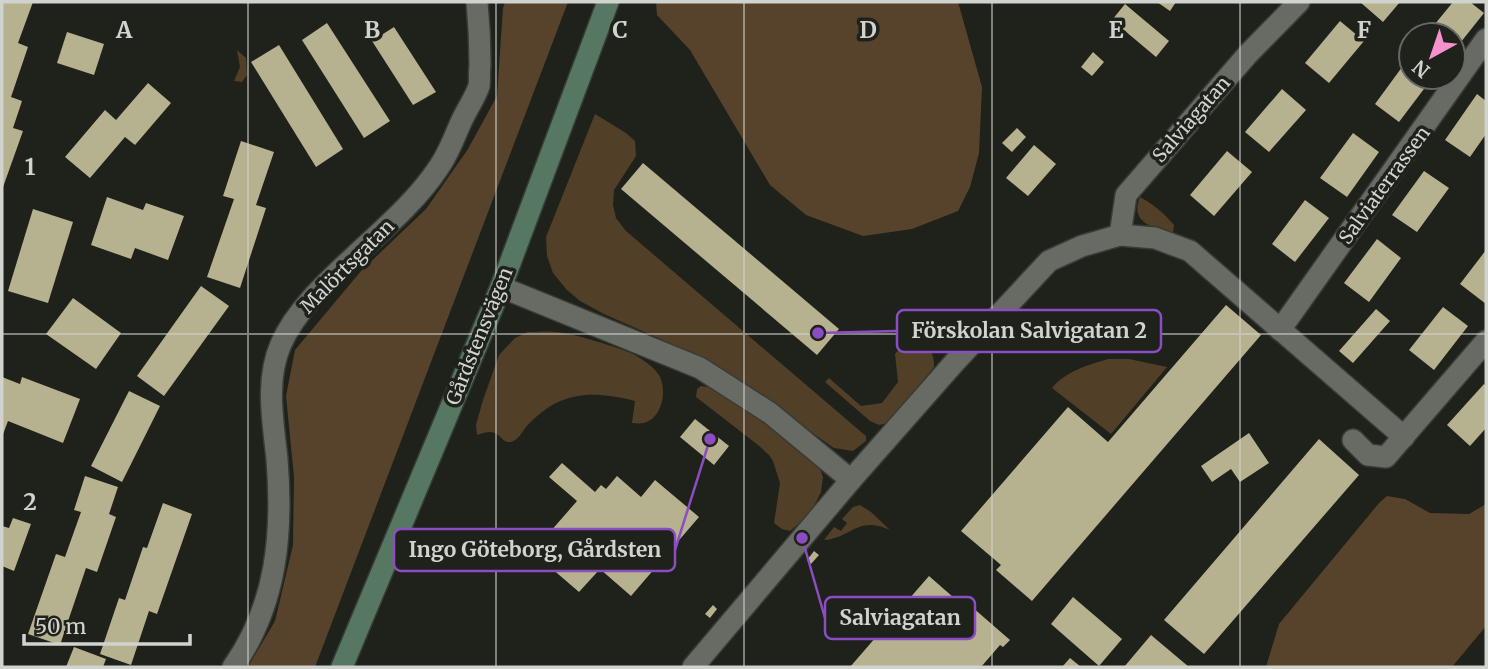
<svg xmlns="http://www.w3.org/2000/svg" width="1488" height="669" font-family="Merriweather,serif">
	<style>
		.green { fill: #523f28 }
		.forest { fill: #57432b }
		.building { fill: #b6b18f }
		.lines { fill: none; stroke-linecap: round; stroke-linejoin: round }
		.street-casing { stroke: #383b36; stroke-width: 24 }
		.secondary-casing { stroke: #383b36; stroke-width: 24 }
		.street { stroke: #676b63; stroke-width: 21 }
		.secondary { stroke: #567863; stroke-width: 21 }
		.grid { fill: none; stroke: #d1d3cf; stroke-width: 2; stroke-opacity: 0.55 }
		.labels { text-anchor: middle; stroke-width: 7; stroke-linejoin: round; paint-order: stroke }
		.street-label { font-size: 19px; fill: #d1d3cf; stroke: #1f211b }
		.grid-label { font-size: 23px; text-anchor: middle; font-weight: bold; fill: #d1d3cf; stroke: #1f211b; stroke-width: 7; stroke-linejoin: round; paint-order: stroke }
		.leader { fill: none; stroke: #8c4dc2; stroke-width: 2.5 }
		.callout-dot { fill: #8c4dc2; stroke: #1f211b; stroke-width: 2.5 }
		.callout { fill: #1f211b; stroke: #8c4dc2; stroke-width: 2.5 }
		.callout-label { font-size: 21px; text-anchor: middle; font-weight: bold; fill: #d1d3cf }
	</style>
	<rect width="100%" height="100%" fill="#1f211b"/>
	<g class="green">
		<polygon points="237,50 246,58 247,75 242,82 234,81 240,67"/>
		<polygon points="595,114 626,133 635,141 636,156 614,190 613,205 616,218 626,231 866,436 866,441 853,451 834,448 757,394 685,350 604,314 580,301 567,290 553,273 547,256 546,237"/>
		<path d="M1140,197C1153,204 1164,213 1174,225L1173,233C1154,228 1129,223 1140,197Z"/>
		<path d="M528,332C538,332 547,331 556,332C572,333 621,348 635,355C643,360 656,368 660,377C667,392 662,419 643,423C640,424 636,423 632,423L635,401C590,390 559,391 526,427C522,432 517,442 510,442C499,443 501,425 477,435L476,425L483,400L499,355L515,338Z"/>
		<path d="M910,342C926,342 935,351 934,367L888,423L879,425L870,421L825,382L829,378L861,406L882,403L898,382L895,354L904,344Z"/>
		<path d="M1108,359H1129L1167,367L1111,434L1052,388C1066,371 1088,365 1108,359Z"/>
		<polygon points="701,386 708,387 744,407 770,424 818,463 823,477 821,492 813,508 801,522 790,531 782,529 774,523 780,483 773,461 769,455 758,445 696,397 697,389"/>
		<path d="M860,505L871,512L890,530C857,515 852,538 824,540L834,527L841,531L847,523L842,519L853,507Z"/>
	</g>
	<g class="forest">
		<polygon points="505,2 568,2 315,667 248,667 275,621 293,545 294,477 286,396 295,350 361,271 426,209 468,149 497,96 503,8"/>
		<polygon points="656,2 958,2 982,87 979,153 970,187 958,211 912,229 863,236 806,215 770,185 690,50 657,15"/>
		<polygon points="1387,496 1405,499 1430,513 1469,514 1486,504 1486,626 1452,667 1266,667 1279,624 1379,503"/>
	</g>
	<g class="building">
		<polygon points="2,2 33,2 18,43 28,47 11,97 22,101 13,128 23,131 2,190"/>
		<polygon points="1157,2 1176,2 1170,11"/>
		<polygon points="1360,2 1400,2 1383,22"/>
		<polygon points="1453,2 1470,2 1484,13 1453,52 1453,35 1426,35"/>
		<polygon points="1125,4 1169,41 1156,57 1112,20"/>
		<polygon points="1340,21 1364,41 1329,83 1305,63"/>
		<polygon points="327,23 390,121 364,138 302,40"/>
		<polygon points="394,27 436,92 413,105 372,41"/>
		<polygon points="67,32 104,44 94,75 57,63"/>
		<polygon points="279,45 343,149 316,167 251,62"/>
		<polygon points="1093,52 1104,62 1092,76 1081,67"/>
		<polygon points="1408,59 1411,61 1411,77 1433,77 1399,122 1375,104"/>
		<polygon points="148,83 171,103 135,145 125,137 90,178 65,157 105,110 116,120"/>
		<polygon points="1282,89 1306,110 1269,152 1245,132"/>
		<polygon points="1477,94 1486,101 1486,134 1470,157 1445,140"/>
		<polygon points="1017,128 1026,137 1012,152 1002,143"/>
		<polygon points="1353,133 1379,152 1347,197 1320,178"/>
		<polygon points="241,141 274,152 256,205 266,208 240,288 207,277 234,199 223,196"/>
		<polygon points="1034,145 1056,164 1028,196 1006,178"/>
		<polygon points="1227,151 1252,172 1214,216 1190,195"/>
		<polygon points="643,163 839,329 817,355 621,189"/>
		<polygon points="1424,171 1449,188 1417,232 1392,215"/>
		<polygon points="107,197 143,210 146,203 184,216 168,260 135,248 131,259 91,245"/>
		<polygon points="1305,200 1329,218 1295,262 1272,244"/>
		<polygon points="33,209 73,222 48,303 8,291"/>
		<polygon points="1377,239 1401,258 1369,302 1344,283"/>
		<polygon points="1486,250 1486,304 1460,284"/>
		<polygon points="201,286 229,306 164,396 137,376"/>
		<polygon points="73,298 121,333 96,369 46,334"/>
		<polygon points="1226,305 1261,335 1032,601 996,570 1001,565 961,531 1068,407 1108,442"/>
		<polygon points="1443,307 1468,326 1434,370 1409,350"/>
		<polygon points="1376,309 1390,321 1353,363 1339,351"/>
		<polygon points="2,377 20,384 22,377 80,399 63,443 8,421 2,437"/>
		<polygon points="1484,384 1486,386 1486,428 1470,446 1447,425"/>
		<polygon points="129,391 160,406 122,482 91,466"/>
		<polygon points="695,419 729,446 714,465 680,437"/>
		<polygon points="1249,433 1269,463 1240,482 1231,469 1212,482 1201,466"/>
		<polygon points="1319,439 1359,475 1204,654 1164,620"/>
		<polygon points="562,463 595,492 601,485 606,489 617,476 641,497 655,480 699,517 631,596 600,569 579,592 536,555 546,543 543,540 577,501 549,477"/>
		<polygon points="85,476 118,487 109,514 116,517 97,572 86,568 60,645 28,634 56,554 65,557 81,512 74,510"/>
		<polygon points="163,503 192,514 157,614 149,611 131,665 100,654 119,598 125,600 143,547 147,548"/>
		<polygon points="13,518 31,524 14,571 2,566 2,526 9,528"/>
		<polygon points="814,551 819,555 811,564 807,560"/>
		<polygon points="929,576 969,611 972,607 1010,640 1003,647 1000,645 981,667 850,667"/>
		<polygon points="1073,597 1122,639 1099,666 1051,624"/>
		<polygon points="713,605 717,609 710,618 705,614"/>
		<polygon points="1151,635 1189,667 1124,667"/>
		<polygon points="74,647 106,659 103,667 66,667"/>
		<polygon points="1070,658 1081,667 1062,667"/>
	</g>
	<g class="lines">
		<g class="street-casing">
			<g id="street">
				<polyline points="1120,235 1126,195 1248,54 1299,2"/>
				<polyline points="501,287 700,368 770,413 851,480"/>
				<polyline points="1280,330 1486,39"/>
				<polyline points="1353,440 1368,455 1386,457 1486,341"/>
				<path d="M233,667C277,605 283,533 277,459C273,421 265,380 281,344C296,309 331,278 359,252C387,226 418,199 439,167C449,153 455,135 462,120C467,109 475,98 479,86C480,80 479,72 480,65C480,44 479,23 477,2"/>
				<polyline points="693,667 851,480 954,363 1049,261 1082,246 1120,235 1155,238 1190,251 1404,437"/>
			</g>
		</g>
		<g class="secondary-casing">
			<polyline id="secondary" points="342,667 501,287 608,2"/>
		</g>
		<use href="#street" class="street"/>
		<use href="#secondary" class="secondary"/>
	</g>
	<path class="grid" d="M248,2V667M496,2V667M744,2V667M992,2V667M1240,2V667M2,334H1486"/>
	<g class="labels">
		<g class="street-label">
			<text transform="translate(1191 119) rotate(-49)" y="7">Salviagatan</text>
			<text transform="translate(1384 185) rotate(-54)" y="7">Salviaterrassen</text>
			<text transform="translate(347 266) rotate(-45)" y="7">Malörtsgatan</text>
			<text transform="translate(479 336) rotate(-68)" y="7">Gårdstensvägen</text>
		</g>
	</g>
	<g class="grid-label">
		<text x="124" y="38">A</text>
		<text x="372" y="38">B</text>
		<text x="620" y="38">C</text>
		<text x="868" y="38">D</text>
		<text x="1116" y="38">E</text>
		<text x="1364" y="38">F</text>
		<text x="30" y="175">1</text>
		<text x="30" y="510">2</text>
	</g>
	<path class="leader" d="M818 333L897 331M710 439L675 550M802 538L825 618"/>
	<g class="callout-dot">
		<circle cx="818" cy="333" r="7"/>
		<circle cx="710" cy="439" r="7"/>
		<circle cx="802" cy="538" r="7"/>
	</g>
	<g class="callout">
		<rect x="897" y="310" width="264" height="42" rx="7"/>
		<rect x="394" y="529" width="281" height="42" rx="7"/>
		<rect x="825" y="597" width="150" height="42" rx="7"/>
	</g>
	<g class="callout-label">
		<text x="1029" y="338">Förskolan Salvigatan 2</text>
		<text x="535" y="557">Ingo Göteborg, Gårdsten</text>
		<text x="900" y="625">Salviagatan</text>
	</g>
	<rect width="1488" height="669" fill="none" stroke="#d1d3cf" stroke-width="7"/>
	<g transform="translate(1432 56) rotate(220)"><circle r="33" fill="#1f211b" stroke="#666863" stroke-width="2"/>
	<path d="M0-5L12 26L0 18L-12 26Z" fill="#f790ce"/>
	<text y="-10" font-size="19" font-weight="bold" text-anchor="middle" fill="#d1d3cf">N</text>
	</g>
	<path d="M24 634v10h166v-10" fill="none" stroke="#d1d3cf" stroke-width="3.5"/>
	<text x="35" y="634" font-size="21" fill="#d1d3cf" stroke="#1f211b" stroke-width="5" paint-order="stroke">50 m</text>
</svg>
